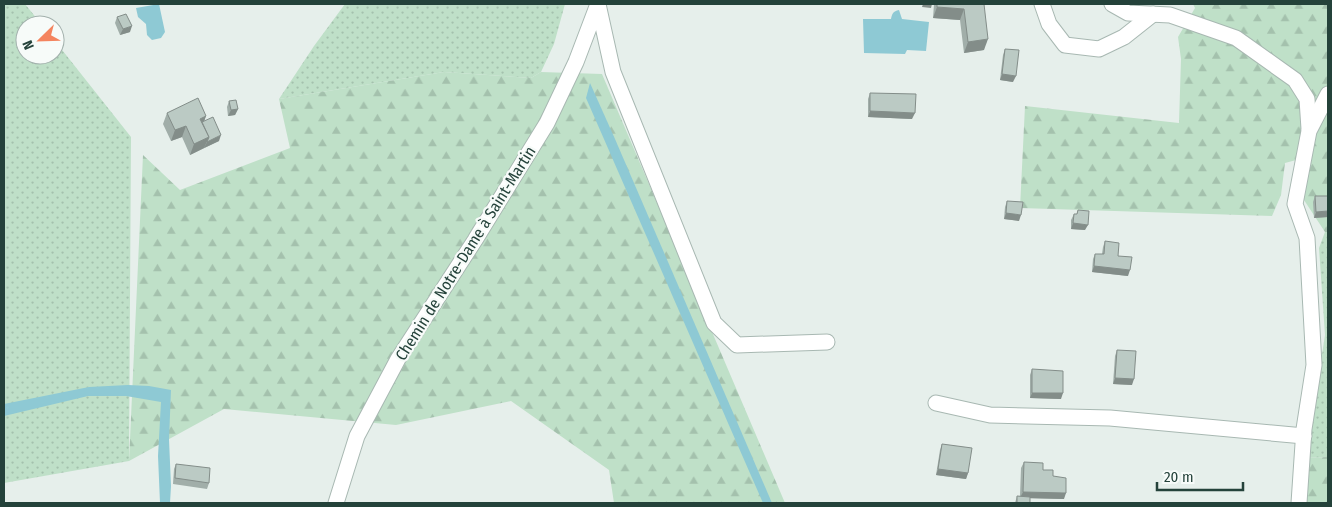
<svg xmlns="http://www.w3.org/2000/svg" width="1332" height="507" font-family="'Fira Sans Condensed',sans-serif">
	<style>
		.grass { fill: url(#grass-dots) }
		.forest { fill: url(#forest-firs) }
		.water { fill: #8ec9d4 }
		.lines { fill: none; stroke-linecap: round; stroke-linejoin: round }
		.minor-casing { stroke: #a8b8b2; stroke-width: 17 }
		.minor { stroke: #fff; stroke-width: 15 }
		.wall { fill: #a1aea9 }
		.shaded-wall { fill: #838d89 }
		.building { fill: #bbcac4; stroke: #838d89 }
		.labels { text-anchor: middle; stroke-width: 4.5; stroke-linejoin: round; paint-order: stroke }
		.street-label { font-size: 16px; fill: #24423a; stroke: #f7fbf9 }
	</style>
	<defs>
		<pattern id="grass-dots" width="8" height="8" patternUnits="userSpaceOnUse" patternTransform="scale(1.25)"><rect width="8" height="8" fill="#bfe0c8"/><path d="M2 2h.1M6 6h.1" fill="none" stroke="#a4c1ad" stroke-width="1.8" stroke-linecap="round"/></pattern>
		<pattern id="forest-firs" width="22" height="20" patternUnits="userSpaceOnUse" patternTransform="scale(1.25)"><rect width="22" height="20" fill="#bfe0c8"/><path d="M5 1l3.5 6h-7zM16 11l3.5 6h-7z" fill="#a4c1ad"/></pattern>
	</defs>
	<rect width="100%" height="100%" fill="#e6efeb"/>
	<g class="grass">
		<polygon points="4,4 25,4 42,25 25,25 25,55 55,55 55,41 131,137 129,461 4,483"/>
		<polygon points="345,4 565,4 554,44 541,72 531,78 444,72 279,99 314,46"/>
		<polygon points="1325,232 1328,232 1328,457 1306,458 1325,335 1319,248"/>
	</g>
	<g class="forest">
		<polygon points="1193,4 1328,4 1328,232 1325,232 1302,197 1300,159 1285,163 1281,195 1272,216 1020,208 1025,106 1179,123 1181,59 1178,37 1195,8"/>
		<polygon points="444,72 531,78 541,72 602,74 785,503 614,503 609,470 511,401 396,425 224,409 129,461 143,155 180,190 290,148 279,99"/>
		<polygon points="1328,457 1328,503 1305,503 1306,458"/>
	</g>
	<g class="water">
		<polygon points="159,4 165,32 161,38 152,40 147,35 146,24 138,17 136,8"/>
		<path d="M899,10L902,19L929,22L926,51L907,50L905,54L864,53L863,19H891C892,14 893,11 899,10Z"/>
		<polygon points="590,83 615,139 772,503 763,503 586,98"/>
		<polygon points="128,385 149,386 171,390 169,439 171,486 170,503 160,503 158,456 161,402 126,396 88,396 4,416 4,404 89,387"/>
	</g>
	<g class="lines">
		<g class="minor-casing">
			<g id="minor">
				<polyline points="598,4 613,72 714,323 737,345 827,342"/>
				<polyline points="1042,4 1049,24 1065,45 1099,49 1124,37 1153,14"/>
				<polyline points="1112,4 1128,13 1170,15 1236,38 1295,80 1307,99 1309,129"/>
				<polyline points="936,403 990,415 1110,418 1304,436"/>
				<polyline points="336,503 357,436 398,359 475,240 547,123 576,62 598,4"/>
				<polyline points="1299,503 1304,429 1314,365 1307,238 1295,204 1309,131 1328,94"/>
			</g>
		</g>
		<use href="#minor" class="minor"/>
	</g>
	<g class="wall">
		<polygon points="934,4 984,4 984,50 964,53 960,20 933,18"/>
		<polygon points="117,17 130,32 120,35 115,23"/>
		<polygon points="1005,49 1013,82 1000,80 1003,55"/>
		<polygon points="870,93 912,119 868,117 868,99"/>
		<polygon points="229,101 238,109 235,115 228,116 227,107"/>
		<polygon points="167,113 206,116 204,121 219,141 190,155 182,137 171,141 163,124"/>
		<polygon points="1315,196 1328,196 1328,217 1314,218 1313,202"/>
		<polygon points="1007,201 1019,221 1004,219 1005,207"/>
		<polygon points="1078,210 1085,230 1071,229 1071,220 1074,214 1077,214"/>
		<polygon points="1105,241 1118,256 1128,276 1092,272 1093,259 1095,254 1102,254 1103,247"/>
		<polygon points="1117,350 1132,385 1113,384 1115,356"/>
		<polygon points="1032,369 1061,399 1030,398 1030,375"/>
		<polygon points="942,444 968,473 966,479 936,475 940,450"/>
		<polygon points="1024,462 1043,470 1053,476 1064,499 1030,498 1030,503 1015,503 1017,496 1020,496 1021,468"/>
		<polygon points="176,464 209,483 207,489 173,484 174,469"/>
	</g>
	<g class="shaded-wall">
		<polygon points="923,4 932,4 931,8 922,7"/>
		<polygon points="937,7 964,9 960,20 933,18"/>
		<polygon points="132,26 130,32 120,35 123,29"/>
		<polygon points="988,39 984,50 964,53 968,42"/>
		<polygon points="1002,74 1016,76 1013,82 1000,80"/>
		<polygon points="238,109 235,115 228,116 231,110"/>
		<polygon points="870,111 915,113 912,119 868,117"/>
		<polygon points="206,116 202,127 200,119"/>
		<polygon points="186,126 182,137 171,141 175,130"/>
		<polygon points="221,135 219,141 204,148 207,142"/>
		<polygon points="209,137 204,148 190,155 194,144"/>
		<polygon points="1328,211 1328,217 1314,218 1316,212"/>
		<polygon points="1006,213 1021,215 1019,221 1004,219"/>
		<polygon points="1073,223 1088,225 1085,230 1071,229"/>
		<polygon points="1094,266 1130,270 1128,276 1092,272"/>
		<polygon points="1115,378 1134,379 1132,385 1113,384"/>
		<polygon points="1032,393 1063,393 1061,399 1030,398"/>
		<polygon points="938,469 968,473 966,479 936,475"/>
		<polygon points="1023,492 1066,493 1064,499 1020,498"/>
	</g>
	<g class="building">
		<polygon points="937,4 984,4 988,39 968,42 964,9 937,7"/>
		<polygon points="126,14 132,26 123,29 117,17"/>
		<polygon points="1005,49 1019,50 1016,76 1002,74"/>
		<polygon points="870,93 916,94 915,113 870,111"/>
		<polygon points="198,98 206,116 200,119 209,137 194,144 186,126 175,130 167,113"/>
		<polygon points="236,100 238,109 231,110 229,101"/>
		<polygon points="213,117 221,135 207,142 209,137 202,122"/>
		<polygon points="1315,196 1328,196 1328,211 1316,212"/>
		<polygon points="1007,201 1023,202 1021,215 1006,213"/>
		<polygon points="1078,210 1089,211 1088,225 1073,223 1074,214 1077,214"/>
		<polygon points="1105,241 1119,243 1118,256 1132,257 1130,270 1094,266 1095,254 1104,254"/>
		<polygon points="1117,350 1136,351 1134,379 1115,378"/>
		<polygon points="1032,369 1063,371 1063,393 1032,393"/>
		<polygon points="942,444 972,448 968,473 938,469"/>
		<polygon points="1024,462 1043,463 1043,470 1053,470 1053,476 1066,478 1066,493 1023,492"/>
		<polygon points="176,464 210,468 209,483 175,478"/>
		<polygon points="1017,496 1030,497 1030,503 1017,503"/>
	</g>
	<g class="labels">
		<g class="street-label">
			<text transform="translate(465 253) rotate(-58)" y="6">Chemin de Notre-Dame à Saint-Martin</text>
		</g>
	</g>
	<rect width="1332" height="507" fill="none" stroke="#24423a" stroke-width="10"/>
	<g transform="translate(40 40) rotate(247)"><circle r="24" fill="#f7fbf9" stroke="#a3b1ad"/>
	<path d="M0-4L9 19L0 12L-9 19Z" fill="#f4845f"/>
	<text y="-8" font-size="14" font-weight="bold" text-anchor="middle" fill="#24423a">N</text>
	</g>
	<path d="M1157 482v8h86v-8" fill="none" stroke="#24423a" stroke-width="2.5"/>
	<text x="1164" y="482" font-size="15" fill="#24423a" stroke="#f7fbf9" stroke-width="4" paint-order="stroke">20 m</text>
</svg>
